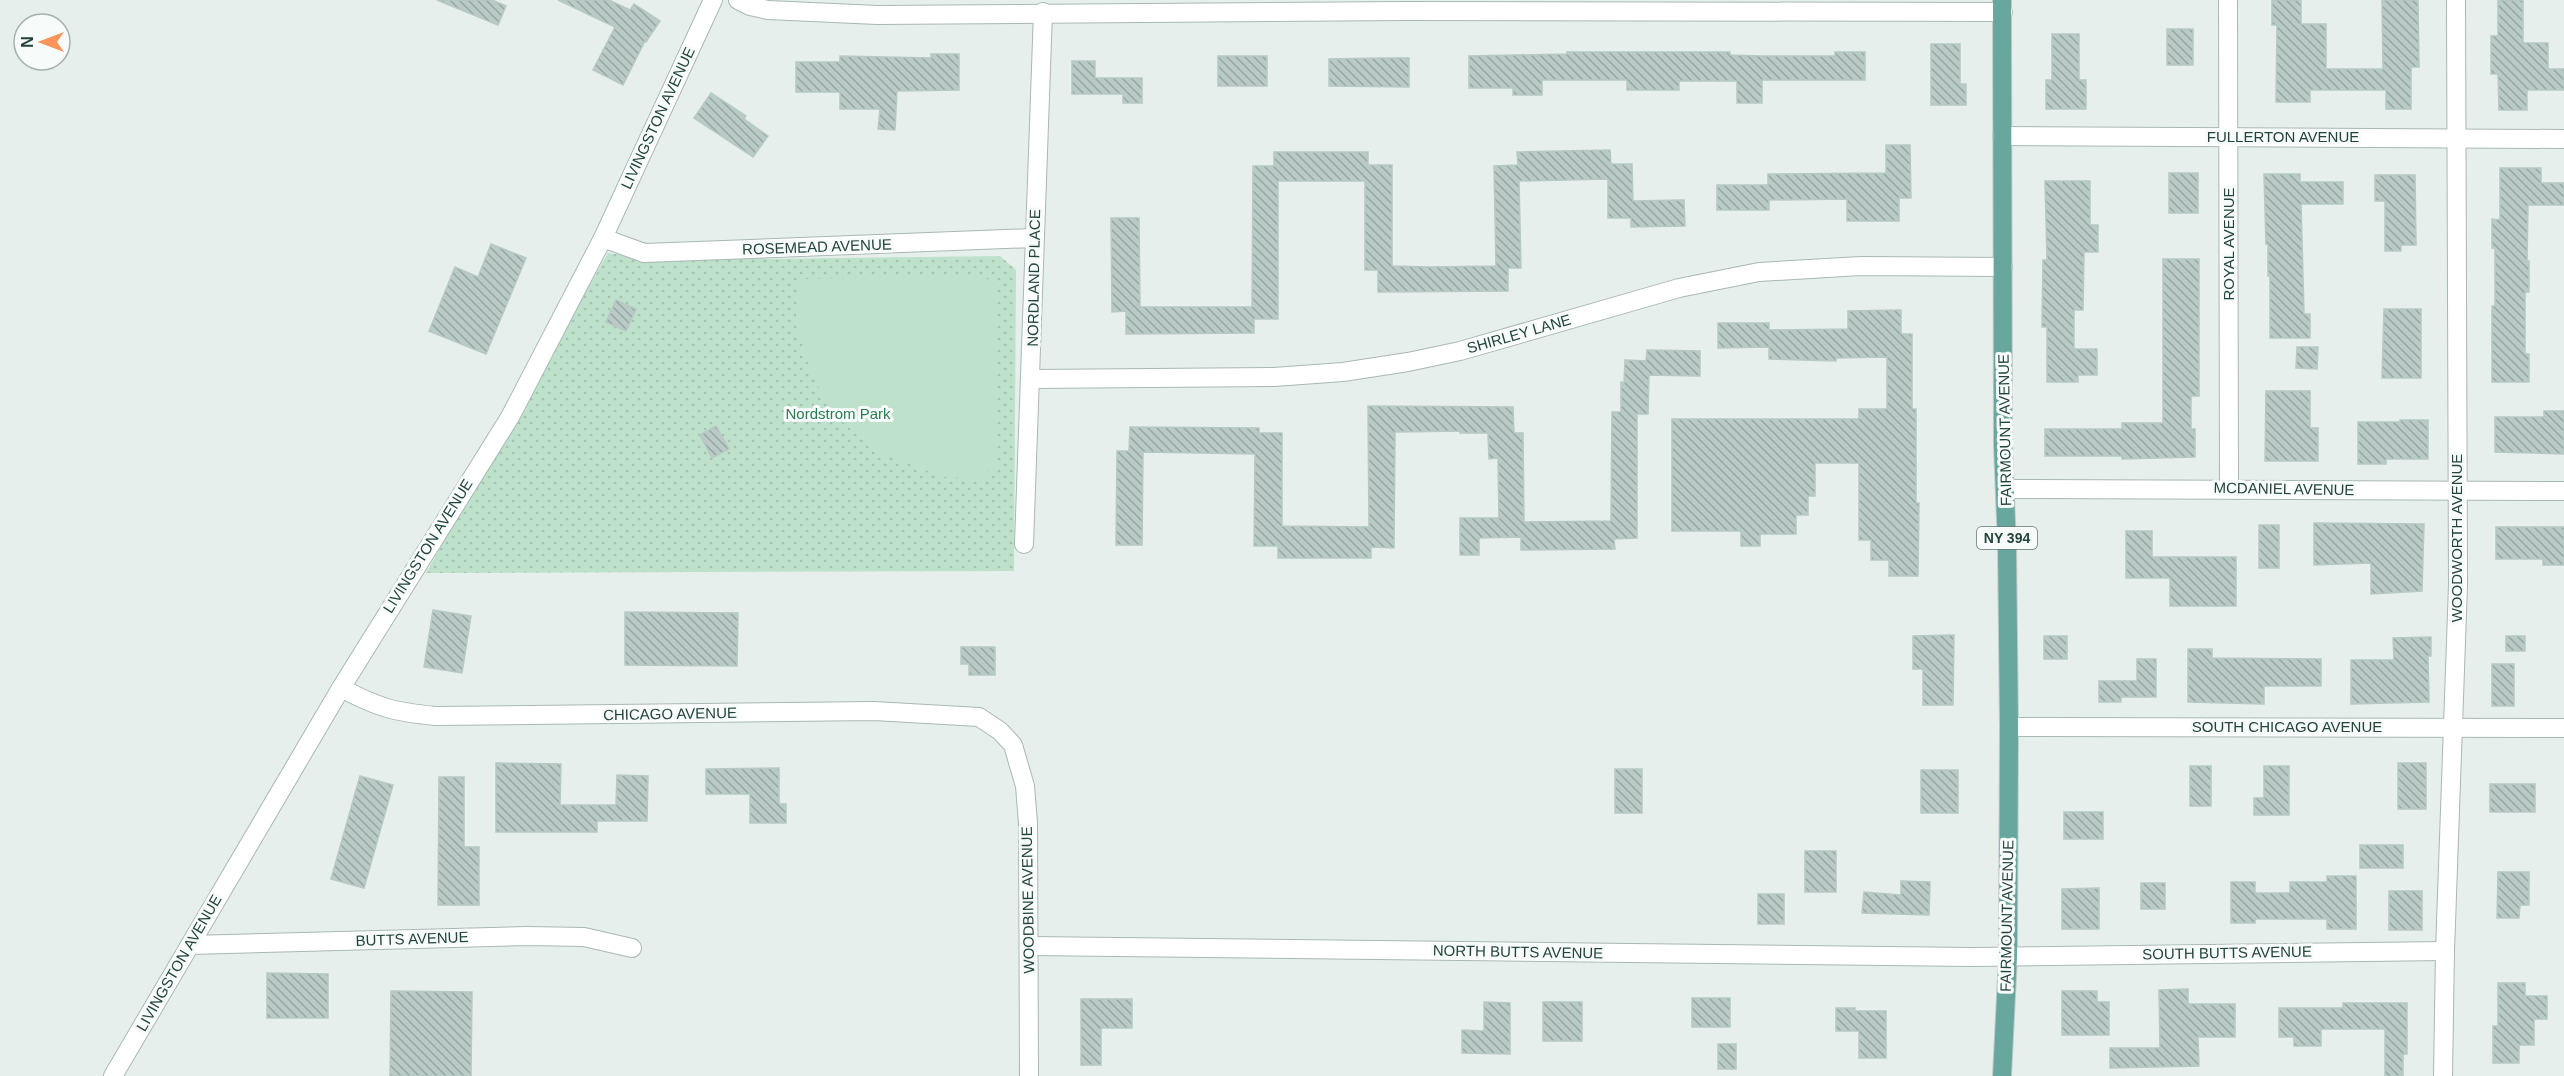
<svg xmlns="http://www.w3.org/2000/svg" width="2564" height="1076" font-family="Arial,sans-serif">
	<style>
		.grass { fill: url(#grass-dots) }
		.garden { fill: #bee1cb }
		.building { fill: url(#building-back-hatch); stroke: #b7c9c4; stroke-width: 1.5 }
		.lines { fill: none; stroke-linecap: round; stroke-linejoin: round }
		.minor-casing { stroke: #a8b8b4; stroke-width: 20 }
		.major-casing { stroke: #c1cac9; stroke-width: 20 }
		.minor { stroke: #fff; stroke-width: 18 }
		.major { stroke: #68a79e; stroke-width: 18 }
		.labels { text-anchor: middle; stroke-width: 6; stroke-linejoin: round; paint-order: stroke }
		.shield { fill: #f7fbf9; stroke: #637a76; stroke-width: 1.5 }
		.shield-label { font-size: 14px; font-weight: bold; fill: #23433e }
		.street-label { font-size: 15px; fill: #23433e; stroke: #f7fbf9 }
		.park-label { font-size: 15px; fill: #2a7c54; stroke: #f7fbf9 }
	</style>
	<defs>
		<pattern id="grass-dots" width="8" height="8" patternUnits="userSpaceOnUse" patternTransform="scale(1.5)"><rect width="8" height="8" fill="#bee1cb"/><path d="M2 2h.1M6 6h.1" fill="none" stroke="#a3c2af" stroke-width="1.8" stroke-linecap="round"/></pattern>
		<pattern id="building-back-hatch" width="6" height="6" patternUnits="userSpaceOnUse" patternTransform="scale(1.5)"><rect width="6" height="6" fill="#bacac6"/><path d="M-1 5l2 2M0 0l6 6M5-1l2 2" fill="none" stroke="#97a6a2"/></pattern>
	</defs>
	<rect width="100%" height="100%" fill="#e6efec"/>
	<polygon class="grass" points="608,253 648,259 669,260 1000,256 1016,270 1014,571 426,573"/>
	<polygon class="garden" points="983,276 997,286 997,468 988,467 988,479 944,477 879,453 833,414 811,373 796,322 797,279"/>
	<g class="building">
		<polygon points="437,0 492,0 506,6 498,25"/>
		<polygon points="558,0 609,0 630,10 634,4 660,21 646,42 645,41 623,85 593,70 615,27"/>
		<polygon points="2272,0 2301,0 2301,24 2326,24 2326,69 2383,69 2382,0 2418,0 2419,67 2411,67 2411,109 2386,109 2386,90 2310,90 2310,102 2276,102 2277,25 2272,25"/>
		<polygon points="2498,0 2523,0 2523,43 2548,43 2548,69 2564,69 2564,90 2527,90 2527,110 2499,110 2498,74 2491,74 2491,36 2498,36"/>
		<rect x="2167" y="29" width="26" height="36"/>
		<polygon points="2052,34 2079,34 2079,80 2086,80 2086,109 2046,109 2046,80 2052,80"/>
		<polygon points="1931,44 1960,44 1960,84 1966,84 1966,105 1931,105"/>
		<polygon points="1567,52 1730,52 1730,55 1762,56 1835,56 1835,52 1865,52 1865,80 1762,80 1762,103 1737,103 1737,81 1679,81 1679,90 1627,90 1627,80 1542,80 1542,95 1513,95 1513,88 1469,88 1469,56 1567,54"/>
		<polygon points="931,54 959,54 959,90 897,91 895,130 878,129 880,109 840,109 840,92 796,92 796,62 840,62 840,56 931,58"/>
		<rect x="1218" y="56" width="49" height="30"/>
		<polygon points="1381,58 1409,58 1409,87 1329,86 1329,59"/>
		<polygon points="1072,61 1095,61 1095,78 1142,78 1142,103 1123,103 1123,94 1072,94"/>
		<polygon points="711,93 746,116 744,119 768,136 753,157 694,118"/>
		<polygon points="1886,145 1910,145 1911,198 1899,198 1899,221 1847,221 1847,199 1769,200 1769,210 1717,210 1717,185 1768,185 1768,174 1886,173"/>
		<polygon points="1610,150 1611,164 1632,164 1633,201 1684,200 1685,226 1631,227 1631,218 1608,218 1608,179 1519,181 1521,268 1508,268 1508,291 1378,292 1378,270 1365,270 1365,181 1278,181 1278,319 1254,319 1254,333 1126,334 1126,311 1112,312 1111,218 1139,218 1140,307 1252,307 1253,166 1274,166 1274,152 1368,152 1368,165 1392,165 1392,266 1430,267 1496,266 1494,166 1518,165 1517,152"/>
		<polygon points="2500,168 2541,168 2541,183 2564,183 2564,205 2528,205 2527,261 2529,261 2529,292 2525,292 2525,354 2529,354 2529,382 2492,382 2492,306 2495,306 2495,248 2492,248 2492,219 2500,220"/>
		<rect x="2169" y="173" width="29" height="40"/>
		<polygon points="2264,174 2300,174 2300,182 2343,182 2343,204 2301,204 2304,314 2310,314 2310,338 2270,338 2270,276 2268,276 2268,244 2266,244"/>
		<polygon points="2375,175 2415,175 2416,245 2401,245 2401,251 2385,251 2385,201 2375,201"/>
		<polygon points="2045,181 2090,181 2090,225 2098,225 2098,252 2084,252 2083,310 2074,310 2074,349 2097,349 2097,375 2078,375 2078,382 2047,382 2047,327 2042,327 2043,260 2047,260"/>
		<polygon points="491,244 526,258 486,354 429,331 455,267 478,277"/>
		<polygon points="2163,259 2199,259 2199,396 2191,396 2191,429 2195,429 2195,457 2122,459 2122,456 2045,456 2045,429 2122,429 2122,423 2163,423"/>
		<polygon points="616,300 636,309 626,331 606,322"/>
		<polygon points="2384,309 2421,309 2421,378 2382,378"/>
		<polygon points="1901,310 1901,334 1912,334 1912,409 1916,409 1916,503 1919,503 1918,576 1889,576 1889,560 1871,560 1871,540 1859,540 1859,463 1815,463 1815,496 1808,496 1808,515 1796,515 1796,534 1760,534 1760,546 1741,546 1741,531 1672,531 1672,419 1859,419 1859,409 1887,409 1887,357 1836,358 1836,361 1769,359 1769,347 1718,348 1718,323 1769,323 1769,330 1848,329 1848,311"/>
		<polygon points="2297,347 2318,347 2317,369 2296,368"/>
		<polygon points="1647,350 1700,351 1700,376 1649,375 1648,414 1637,414 1637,538 1614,539 1615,549 1521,550 1521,537 1479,538 1479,555 1460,555 1460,518 1499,518 1498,458 1489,459 1488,433 1460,433 1460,431 1395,432 1394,548 1371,547 1371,558 1278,558 1278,546 1254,546 1255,454 1143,452 1142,545 1116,545 1117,451 1129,451 1130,427 1259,428 1259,433 1282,433 1282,526 1369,527 1368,406 1513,407 1514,433 1523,433 1524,522 1611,521 1612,412 1621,412 1621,382 1624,383 1625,360 1646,361"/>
		<polygon points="2266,391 2310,391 2310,428 2318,428 2318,461 2265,461"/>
		<polygon points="2544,411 2564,411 2564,454 2495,452 2495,417 2544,417"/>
		<polygon points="2400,420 2428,420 2428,459 2386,459 2386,464 2358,464 2358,422 2400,422"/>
		<polygon points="716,426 729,449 712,458 700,435"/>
		<polygon points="2314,523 2424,524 2422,591 2371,594 2371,563 2314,565"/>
		<rect x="2259" y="525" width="20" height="43"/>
		<polygon points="2496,527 2564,527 2564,565 2543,565 2543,559 2496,559"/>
		<polygon points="2126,531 2152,531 2152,557 2236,557 2236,606 2170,606 2170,578 2126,578"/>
		<polygon points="433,610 471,616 462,673 424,667"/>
		<polygon points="625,612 738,613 737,666 625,665"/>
		<polygon points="1954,635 1953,705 1923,705 1923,669 1913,669 1913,636"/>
		<rect x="2044" y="636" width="23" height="23"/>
		<rect x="2506" y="636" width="19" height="15"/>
		<polygon points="2431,637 2431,656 2428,656 2429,702 2351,704 2351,660 2394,660 2393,638"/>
		<polygon points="961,647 995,647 995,675 969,675 969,664 961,664"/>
		<polygon points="2188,649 2212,649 2212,658 2321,659 2321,686 2264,686 2264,704 2188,702"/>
		<polygon points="2137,659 2156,659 2156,697 2121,697 2121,702 2099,702 2099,681 2137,681"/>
		<rect x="2492" y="664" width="22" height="42"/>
		<polygon points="496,763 561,764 560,805 616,805 617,775 648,776 647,821 597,821 597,832 496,832"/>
		<rect x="2398" y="763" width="28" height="46"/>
		<rect x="2190" y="766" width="21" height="40"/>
		<polygon points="2264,766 2289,766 2289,815 2254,815 2254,798 2264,798"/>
		<polygon points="779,768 779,804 786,804 786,823 750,823 750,794 706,794 706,769"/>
		<rect x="1615" y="769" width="27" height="44"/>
		<rect x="1921" y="770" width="37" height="43"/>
		<polygon points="360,776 393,785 364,888 331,879"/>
		<polygon points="439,777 464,777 464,847 479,847 479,905 438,905"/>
		<rect x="2490" y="784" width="45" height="28"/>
		<rect x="2064" y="812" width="39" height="27"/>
		<rect x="2360" y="845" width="43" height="23"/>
		<rect x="1805" y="851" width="31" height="41"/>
		<polygon points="2498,872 2529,872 2529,905 2520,905 2519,918 2497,918"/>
		<polygon points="2327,876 2356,876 2356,929 2327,929 2327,919 2255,919 2255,923 2231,923 2231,882 2255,882 2255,893 2290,893 2290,882 2327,882"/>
		<polygon points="1901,881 1930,882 1929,915 1862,913 1864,892 1901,895"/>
		<rect x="2141" y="883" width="24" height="26"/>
		<polygon points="2099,888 2099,929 2062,929 2062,889"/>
		<rect x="2389" y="891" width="33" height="39"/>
		<rect x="1758" y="894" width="26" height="30"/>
		<polygon points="267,973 328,974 328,1018 267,1018"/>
		<polygon points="2498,983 2525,983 2525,996 2547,996 2547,1019 2534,1019 2534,1045 2519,1045 2519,1063 2493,1063 2493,1026 2498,1026"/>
		<polygon points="2188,989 2188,1004 2235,1004 2235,1037 2198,1037 2199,1066 2110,1068 2110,1048 2160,1048 2159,990"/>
		<polygon points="391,991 472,992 471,1076 390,1076"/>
		<polygon points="2062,991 2097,991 2097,1002 2109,1002 2109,1035 2062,1035"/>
		<rect x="1692" y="998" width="38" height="29"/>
		<polygon points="1081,999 1132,999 1132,1028 1101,1028 1101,1065 1081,1065"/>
		<polygon points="1484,1002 1510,1003 1510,1054 1462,1053 1462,1030 1484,1031"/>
		<rect x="1543" y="1002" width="39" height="39"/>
		<polygon points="2343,1003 2407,1003 2407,1054 2403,1054 2403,1076 2385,1076 2385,1029 2321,1029 2321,1046 2294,1046 2294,1037 2279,1037 2279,1008 2343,1008"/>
		<polygon points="1836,1008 1855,1008 1855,1011 1886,1011 1886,1058 1859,1058 1859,1031 1836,1031"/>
		<rect x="1718" y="1044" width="18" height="25"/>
	</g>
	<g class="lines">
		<g class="minor-casing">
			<g id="minor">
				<polyline points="738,0 750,6 768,10 877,15 1406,11 2003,12"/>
				<polyline points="2228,0 2229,489"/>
				<polyline points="2002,136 2564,139"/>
				<polyline points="603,238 644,253 1034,238"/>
				<polyline points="1032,379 1274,377 1343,372 1408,362 1460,351 1679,288 1759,272 1861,266 2003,267"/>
				<polyline points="2005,489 2564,491"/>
				<polyline points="1024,544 1043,12"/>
				<path d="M341,688C379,708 394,712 436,716L874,711L979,717L1000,731L1013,745L1025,786L1028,823L1029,1076"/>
				<polyline points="2009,727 2564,728"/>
				<polyline points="190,945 526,936 584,937 632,948"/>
				<polyline points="1029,946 1973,957 2445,951"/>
				<polyline points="113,1076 341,688 510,417 603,238 713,0"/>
				<polyline points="2443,1076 2445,951 2458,585 2456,0"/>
			</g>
		</g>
		<g class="major-casing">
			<polyline id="major" points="2002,1076 2008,956 2009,727 2007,546 2003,445 2002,0"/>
		</g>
		<use href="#minor" class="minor"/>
		<use href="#major" class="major"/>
	</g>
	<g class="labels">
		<rect class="shield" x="1977" y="527" width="60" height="22" rx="4.5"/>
		<g class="shield-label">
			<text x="2007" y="543">NY 394</text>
		</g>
		<g class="street-label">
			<text transform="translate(658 118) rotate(-65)" y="5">LIVINGSTON AVENUE</text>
			<text x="2283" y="142">FULLERTON AVENUE</text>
			<text transform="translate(2229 244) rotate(-90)" y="5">ROYAL AVENUE</text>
			<text transform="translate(817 247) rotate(-2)" y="5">ROSEMEAD AVENUE</text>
			<text transform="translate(1034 278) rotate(-89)" y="5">NORDLAND PLACE</text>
			<text transform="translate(1519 334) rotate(-16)" y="5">SHIRLEY LANE</text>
			<text transform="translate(2005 430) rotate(-91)" y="5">FAIRMOUNT AVENUE</text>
			<text transform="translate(2284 489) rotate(1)" y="5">MCDANIEL AVENUE</text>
			<text transform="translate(2457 538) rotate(-90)" y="5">WOODWORTH AVENUE</text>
			<text transform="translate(428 546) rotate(-58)" y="5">LIVINGSTON AVENUE</text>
			<text transform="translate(670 714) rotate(-1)" y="5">CHICAGO AVENUE</text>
			<text x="2287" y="732">SOUTH CHICAGO AVENUE</text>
			<text transform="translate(1028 900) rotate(-91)" y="5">WOODBINE AVENUE</text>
			<text transform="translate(2007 916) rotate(-89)" y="5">FAIRMOUNT AVENUE</text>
			<text transform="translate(412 939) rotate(-2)" y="5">BUTTS AVENUE</text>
			<text transform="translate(1518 952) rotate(1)" y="5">NORTH BUTTS AVENUE</text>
			<text transform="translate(2227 953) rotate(-1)" y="5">SOUTH BUTTS AVENUE</text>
			<text transform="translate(179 963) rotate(-60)" y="5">LIVINGSTON AVENUE</text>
		</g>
		<g class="park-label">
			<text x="838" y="419">Nordstrom Park</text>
		</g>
	</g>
	<g transform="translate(42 42) rotate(270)"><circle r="28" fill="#f7fbf9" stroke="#a2b1ae" stroke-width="1.5"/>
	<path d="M0-4.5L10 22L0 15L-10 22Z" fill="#f9945a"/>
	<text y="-9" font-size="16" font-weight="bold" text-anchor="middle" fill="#23433e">N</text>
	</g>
</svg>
